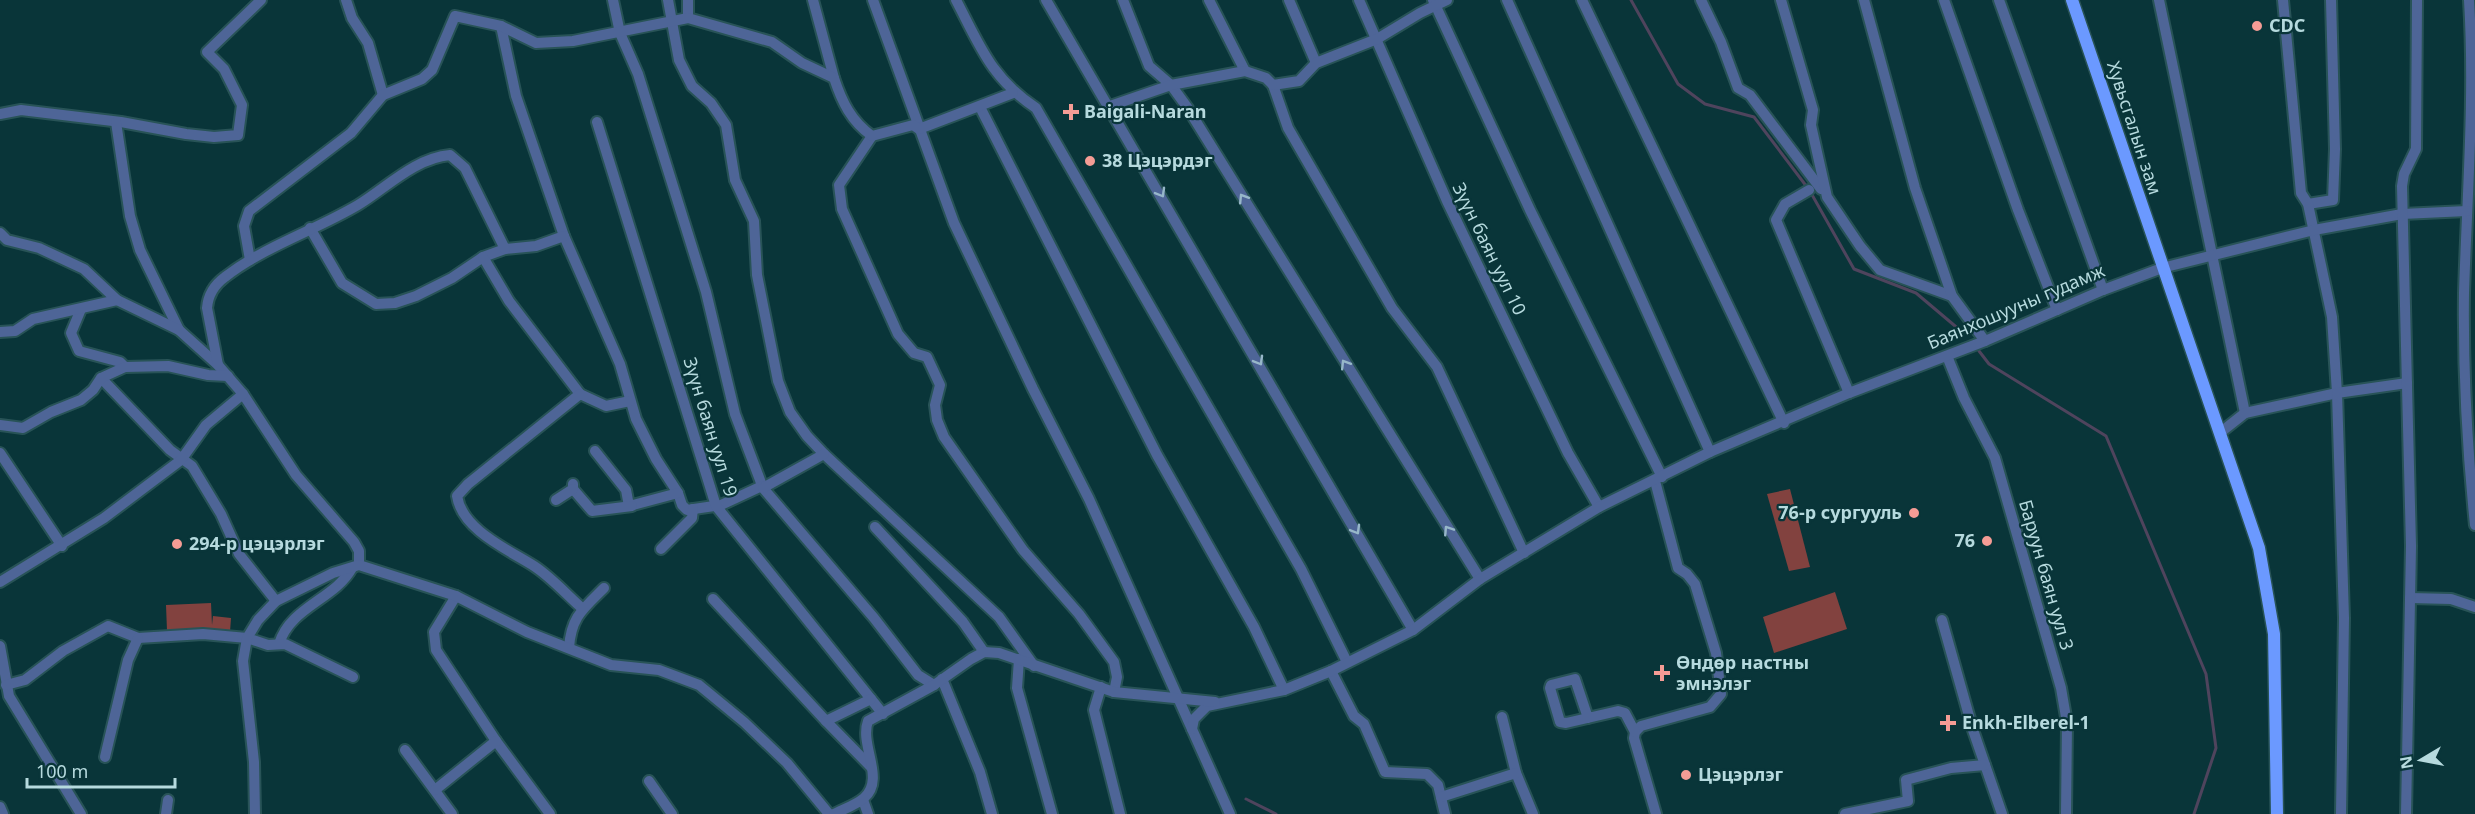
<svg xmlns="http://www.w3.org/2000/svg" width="2475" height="814" font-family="'Noto Sans',sans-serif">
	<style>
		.green { fill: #82423f }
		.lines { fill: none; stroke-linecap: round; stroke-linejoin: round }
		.stream { stroke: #4f445d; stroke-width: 3 }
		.minor-casing { stroke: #285357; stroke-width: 14 }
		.major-casing { stroke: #285357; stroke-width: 15 }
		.minor { stroke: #4e6597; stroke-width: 10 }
		.major { stroke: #6b99ff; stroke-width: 12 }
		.oneway { stroke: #97b7c9 }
		.poi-dot { fill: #f59c95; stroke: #093539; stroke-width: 2 }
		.labels { text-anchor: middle; stroke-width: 4.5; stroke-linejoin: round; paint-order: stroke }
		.poi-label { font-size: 18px; font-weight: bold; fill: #b6dade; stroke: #093539; text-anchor: start }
		.street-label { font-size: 18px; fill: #b6dade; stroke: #093539 }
	</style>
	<rect width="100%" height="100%" fill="#093539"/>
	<g class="green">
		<polygon points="1790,489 1810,567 1789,571 1767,494"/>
		<polygon points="1835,592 1847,629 1774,653 1763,617"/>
		<polygon points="211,603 212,625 213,616 231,618 230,632 167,631 166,605"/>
	</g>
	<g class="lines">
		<g class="stream">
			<polyline points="1631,0 1678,84 1705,104 1754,117 1807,187"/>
			<polyline points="1811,193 1854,269 1916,293 1961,331"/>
			<polyline points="1979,351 1989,364 2106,436 2206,674 2216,748 2194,814"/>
			<polyline points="1246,799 1276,814"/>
		</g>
		<g class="minor-casing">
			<g id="minor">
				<polyline points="346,0 352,18 368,43 383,95"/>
				<polyline points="613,0 620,33 638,74 706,292 735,414 763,488 874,618 918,675 934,685"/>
				<polyline points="668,0 679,60 692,86 711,103 726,125 735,180 754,221 757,275 778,381 790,412 807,436 824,454 999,617 1034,666"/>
				<polyline points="688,0 688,18"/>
				<polyline points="813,0 834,78"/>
				<polyline points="873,0 954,223 1033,389 1089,499 1230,814"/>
				<path d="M956,0C980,46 991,78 1036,108L1301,569L1347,662"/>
				<polyline points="1046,0 1413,630"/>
				<polyline points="1123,0 1149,66 1171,85 1187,107 1480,579"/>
				<polyline points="1209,0 1245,71"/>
				<polyline points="1289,0 1316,63"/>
				<polyline points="1359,0 1447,201 1568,453 1599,507"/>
				<polyline points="1433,0 1530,210 1662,477"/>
				<polyline points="1507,0 1710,452"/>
				<polyline points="1582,0 1784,423"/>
				<polyline points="1701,0 1721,42 1738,88 1750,95 1821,189"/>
				<polyline points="1781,0 1813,110 1811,125 1827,197 1860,246 1880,270 1952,296"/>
				<polyline points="1864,0 1915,188 1952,296 1985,341"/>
				<polyline points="1944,0 2018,210 2057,310"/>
				<polyline points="1999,0 2103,290"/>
				<polyline points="2159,0 2245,413"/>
				<path d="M2469,0C2475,98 2467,195 2464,293C2463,371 2467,447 2475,525"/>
				<polyline points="501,26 516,96 564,236 620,364 636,419 656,459 678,493 682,505 687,510 721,505 762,486"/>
				<polyline points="1273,85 1288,128 1392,308 1437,367 1524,553"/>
				<polyline points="1110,106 1171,85 1245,71 1266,78 1273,85 1299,81 1316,63 1377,39 1420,13 1447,0"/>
				<polyline points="980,107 1157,455 1254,627 1284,690"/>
				<polyline points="0,114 21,110 121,122 186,134 214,137 238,135 242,105 224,69 207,52 261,0"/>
				<polyline points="116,122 130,216 140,250 179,330"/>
				<polyline points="597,122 716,506 883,714"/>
				<polyline points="872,136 839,185 842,209 898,334 914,353 927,357 940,385 935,405 937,420 944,437 1023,550 1079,614 1114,662 1117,677 1114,692"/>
				<polyline points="1809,190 1785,204 1776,220 1849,393"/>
				<polyline points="2308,204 2333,200 2335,149 2331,0"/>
				<polyline points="310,228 342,283 376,304 395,303 416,296 452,278 483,257 505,249 536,246 564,236"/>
				<polyline points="0,233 7,240 39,248 84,269 117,300 179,330 218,365 243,394 296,475 354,542 359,551 359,565"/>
				<polyline points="483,257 509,301 580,394"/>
				<path d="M250,260L244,226L249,211L351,133L383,95L422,79L432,70L455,16L501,26L536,43L573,41L688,18L772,42L802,63L834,78C842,102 851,121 872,136L913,125L919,129L1013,93"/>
				<polyline points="81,309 71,333 79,351 120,362 125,367"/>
				<polyline points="0,332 15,331 33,319 117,300"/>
				<polyline points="1947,356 1964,398 1995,458 2061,688 2067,723 2066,814"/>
				<path d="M218,365L207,308C208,295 214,285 225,277C265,246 314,231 358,205C386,188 415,158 450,155L465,168L505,249"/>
				<polyline points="101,378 170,450 192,466 221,514 239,554 276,601"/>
				<polyline points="0,425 23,428 51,412 81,400 93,390 101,378 125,367 168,366 208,375 228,376"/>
				<polyline points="2221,432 2245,413 2337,393 2332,317 2308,204 2301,193 2283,0"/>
				<polyline points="595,451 626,490 629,506 678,493"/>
				<polyline points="0,453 62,546"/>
				<polyline points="1655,481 1678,568 1687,574 1695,584 1716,653 1721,694 1710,707 1641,726 1635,732 1634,738 1656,814"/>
				<polyline points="573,484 573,489 592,511 632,506"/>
				<polyline points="763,488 824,454"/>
				<polyline points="556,500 573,489"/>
				<polyline points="875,527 963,622 984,652"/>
				<polyline points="661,549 692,518 693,509"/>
				<polyline points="0,582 104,518 181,460 206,425 243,394"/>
				<polyline points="456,596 434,632 436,650 496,741 550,814"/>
				<polyline points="2410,598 2451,599 2475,607"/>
				<polyline points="713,599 826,721 871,699"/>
				<path d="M583,609C567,595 551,577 534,566C509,550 462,530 457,496L468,484L580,394L606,406L630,401"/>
				<polyline points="1942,620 1973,730 2002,814"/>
				<path d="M279,644C290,607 335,599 352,568"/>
				<polyline points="0,646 9,696 81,814"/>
				<path d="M569,648C571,617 583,609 604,588"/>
				<polyline points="1019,659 1017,688 1052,814"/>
				<polyline points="1331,671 1354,716 1364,724 1385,772 1427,774 1438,785 1445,814"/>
				<polyline points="942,679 980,772 992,814"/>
				<polyline points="6,685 25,680 63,651 108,626 138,638 203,634 247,638 268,645 285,644 353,677"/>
				<polyline points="1101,687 1094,710 1120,814"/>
				<polyline points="1502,717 1516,773 1533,814"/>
				<polyline points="1588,718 1575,679 1551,685 1550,688 1560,722 1566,723 1618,711 1625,713 1635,732"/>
				<polyline points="826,721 871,767"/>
				<polyline points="1192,729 1194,719 1207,706 1284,690 1331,671 1413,630 1480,579 1599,507 1710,452 1849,393 1985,341 2103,290 2162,268 2314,230 2402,214 2467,211"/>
				<polyline points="405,750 452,814"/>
				<polyline points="105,757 128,660 138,638"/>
				<polyline points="649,781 672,814"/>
				<polyline points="435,790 496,741"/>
				<polyline points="1441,797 1516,773"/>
				<polyline points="863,800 868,814"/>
				<polyline points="0,807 3,814"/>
				<polyline points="166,814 168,800"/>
				<polyline points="255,814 254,762 243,661 247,638 258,620 276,601 333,573 359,565 456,596 527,632 611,665 659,670 699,685 744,722 787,763 829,814"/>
				<path d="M834,814C844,809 856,805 864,798C886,779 859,745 868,721L934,685L971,659L984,652L999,653L1114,692L1215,702"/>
				<polyline points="1845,814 1908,801 1906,780 1951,768 1985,765"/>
				<polyline points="2341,814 2344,618 2337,393 2407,383"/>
				<polyline points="2406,814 2411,546 2402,186 2404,174 2416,149 2417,0"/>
			</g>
		</g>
		<g class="major-casing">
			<polyline id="major" points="2072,0 2259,548 2274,634 2277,814"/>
		</g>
		<use href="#minor" class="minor"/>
		<use href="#major" class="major"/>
	</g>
	<defs><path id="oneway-chevron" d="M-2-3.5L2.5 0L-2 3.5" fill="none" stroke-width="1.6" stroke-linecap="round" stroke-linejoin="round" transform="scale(1.5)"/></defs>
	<g class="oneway">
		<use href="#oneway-chevron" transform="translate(1161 193) rotate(60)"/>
		<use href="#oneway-chevron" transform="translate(1243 198) rotate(-122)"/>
		<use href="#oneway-chevron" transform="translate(1259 361) rotate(60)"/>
		<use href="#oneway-chevron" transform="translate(1345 364) rotate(-122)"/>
		<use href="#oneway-chevron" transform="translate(1356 530) rotate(60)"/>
		<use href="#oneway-chevron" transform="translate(1448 530) rotate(-123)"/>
	</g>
	<g class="poi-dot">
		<circle cx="2257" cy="26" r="6"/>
		<path d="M1068 103h6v6h6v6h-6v6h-6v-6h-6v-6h6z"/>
		<circle cx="1090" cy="161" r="6"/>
		<circle cx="1914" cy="513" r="6"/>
		<circle cx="1987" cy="541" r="6"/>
		<circle cx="177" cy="544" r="6"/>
		<path d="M1659 664h6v6h6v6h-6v6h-6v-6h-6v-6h6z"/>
		<path d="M1945 714h6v6h6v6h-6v6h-6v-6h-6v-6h6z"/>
		<circle cx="1686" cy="775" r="6"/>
	</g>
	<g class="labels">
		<g class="poi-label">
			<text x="2269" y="32">CDC</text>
			<text x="1084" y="118">Baigali-Naran</text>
			<text x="1102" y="167">38 Цэцэрдэг</text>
			<text x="1902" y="519" text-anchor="end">76-р сургууль</text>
			<text x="1975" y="547" text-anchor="end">76</text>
			<text x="189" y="550">294-р цэцэрлэг</text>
			<text x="1676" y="669">Өндөр настны<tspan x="1676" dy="21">эмнэлэг</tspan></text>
			<text x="1962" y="729">Enkh-Elberel-1</text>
			<text x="1698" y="781">Цэцэрлэг</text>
		</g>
		<g class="street-label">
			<text transform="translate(2134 128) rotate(72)" y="6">Хувьсгалын зам</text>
			<text transform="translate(1489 249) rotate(64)" y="6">Зүүн баян уул 10</text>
			<text transform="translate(2016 307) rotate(-23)" y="6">Баянхошууны гудамж</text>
			<text transform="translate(710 427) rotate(73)" y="6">Зүүн баян уул 19</text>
			<text transform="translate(2046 575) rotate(74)" y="6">Баруун баян уул 3</text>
		</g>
	</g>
	<g transform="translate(2421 760) rotate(260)" stroke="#093539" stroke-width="4.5" paint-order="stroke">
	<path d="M0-4.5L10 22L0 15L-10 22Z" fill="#b6dade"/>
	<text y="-9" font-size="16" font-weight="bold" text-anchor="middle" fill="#b6dade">N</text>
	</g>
	<path d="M27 778v9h148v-9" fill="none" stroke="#b6dade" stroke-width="3"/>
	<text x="36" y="778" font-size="18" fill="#b6dade" stroke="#093539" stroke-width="4.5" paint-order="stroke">100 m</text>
</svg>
